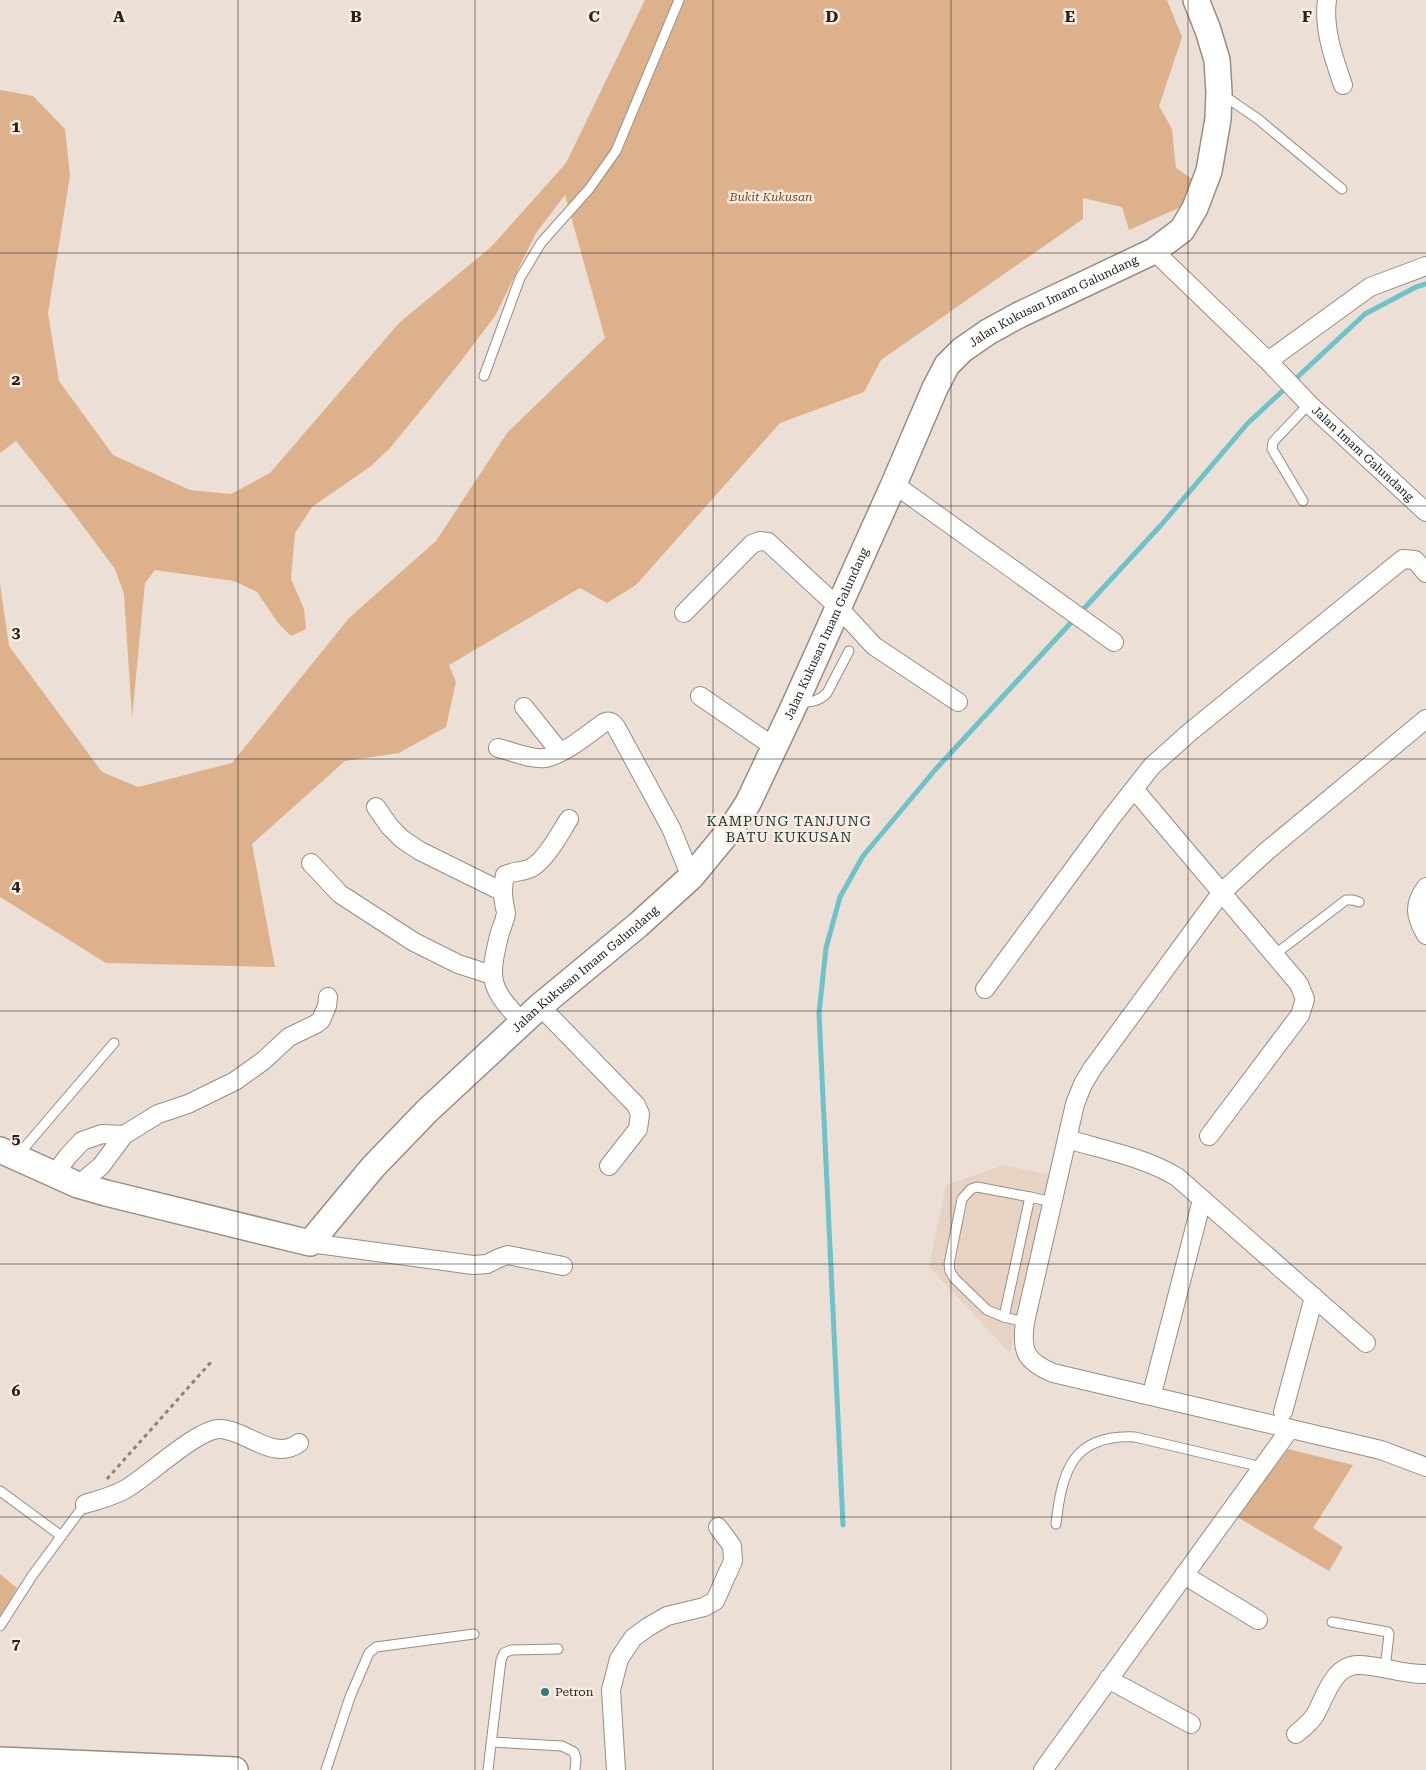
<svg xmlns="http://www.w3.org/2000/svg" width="1426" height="1770" font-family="'Roboto Serif',serif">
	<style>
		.built { fill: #e7d3c4 }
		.green { fill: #deb18d }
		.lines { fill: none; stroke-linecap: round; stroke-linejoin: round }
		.stream { stroke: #70c2ca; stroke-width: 5 }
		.lane-casing { stroke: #998d83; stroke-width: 11 }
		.street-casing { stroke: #998d83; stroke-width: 20 }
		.secondary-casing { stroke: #998d83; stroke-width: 28 }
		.path { stroke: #8b827b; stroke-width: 3; stroke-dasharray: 4 4; stroke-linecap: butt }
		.lane { stroke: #fff; stroke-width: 9 }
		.street { stroke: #fff; stroke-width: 18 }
		.secondary { stroke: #fff; stroke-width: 25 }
		.grid { fill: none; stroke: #26221e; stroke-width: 1; stroke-opacity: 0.55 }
		.poi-dot { fill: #307980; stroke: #faece2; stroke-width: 2 }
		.labels { text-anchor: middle; stroke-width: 5; stroke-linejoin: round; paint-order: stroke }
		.park-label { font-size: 12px; font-style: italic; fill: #79491b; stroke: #faece2 }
		.street-label { font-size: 12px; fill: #26221e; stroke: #faece2 }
		.poi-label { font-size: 12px; fill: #26221e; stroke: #faece2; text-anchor: start }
		.neighbourhood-label { font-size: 14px; letter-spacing: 1px; fill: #133639; stroke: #faece2 }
		.grid-label { font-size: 16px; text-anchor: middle; font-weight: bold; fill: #26221e; stroke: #faece2; stroke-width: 5; stroke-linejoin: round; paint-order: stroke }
	</style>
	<rect width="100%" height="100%" fill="#ecdfd5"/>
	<polygon class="built" points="1004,1165 1049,1175 1010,1353 929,1267 946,1185"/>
	<g class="green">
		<polygon points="645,0 1167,0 1182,37 1159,106 1172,129 1176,168 1192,179 1183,206 1129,230 1122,207 1083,198 1083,219 881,360 864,392 780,423 636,585 607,603 580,588 449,665 456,682 446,727 399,753 345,761 252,844 275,967 106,963 0,897 0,584 9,646 102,772 138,787 232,763 349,618 436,541 507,433 605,338 565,195 536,233 495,316 458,365 390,448 371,466 312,507 295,533 291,579 304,609 306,629 291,636 278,623 257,592 234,581 155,570 145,583 132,718 124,594 115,569 74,514 16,441 0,453 0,90 33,96 65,129 70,176 48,313 59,381 113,455 190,490 231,494 270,473 399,323 491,247 566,163"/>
		<polygon points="1288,1449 1353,1465 1313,1528 1343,1547 1329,1571 1237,1517"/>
		<polygon points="0,1574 17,1588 0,1617"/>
	</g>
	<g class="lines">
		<polyline class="stream" points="843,1525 819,1013 826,948 840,897 863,856 935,770 1162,524 1247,424 1365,314 1416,287 1426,284"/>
		<g class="lane-casing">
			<g id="lane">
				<polyline points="1223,95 1258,119 1342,189"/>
				<polyline points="484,376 520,278 541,243 589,189 616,151 679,0"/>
				<polyline points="1303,501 1272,449 1273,442 1309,404"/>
				<path d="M798,703C810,702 818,702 827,693L849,651"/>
				<polyline points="1274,955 1346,900 1353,900 1359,902"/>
				<polyline points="18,1155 114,1043"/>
				<polyline points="1004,1317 987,1310 954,1278 950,1271 949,1264 962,1199 971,1189 977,1187 1030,1197"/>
				<polyline points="1025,1322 1004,1317 1030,1197 1052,1202"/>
				<polyline points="0,1491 60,1535"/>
				<path d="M1056,1524C1062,1470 1073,1434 1135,1437L1262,1467"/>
				<polyline points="1332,1622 1388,1632 1389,1634 1385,1669"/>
				<polyline points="0,1626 32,1576 85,1504"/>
				<polyline points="492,1742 562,1746 574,1752 576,1759 575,1770"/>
				<polyline points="326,1770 350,1697 369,1653 376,1647 474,1634"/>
				<polyline points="488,1770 501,1660 504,1653 511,1650 558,1649"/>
			</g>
		</g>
		<g class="street-casing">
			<g id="street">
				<path d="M1327,0C1323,29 1334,59 1343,85"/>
				<path id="s1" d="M1154,251L1268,361L1309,404L1426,512"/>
				<polyline points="1268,361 1370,287 1426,266"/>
				<polyline points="894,484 1114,642"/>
				<polyline points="684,613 752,544 760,541 768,542 839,608 874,646 958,702"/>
				<polyline points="700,696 774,747"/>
				<polyline points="524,707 560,752"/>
				<path d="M1426,719L1268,850L1221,893L1092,1069L1083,1084L1075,1104L1025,1322C1021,1351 1025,1361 1053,1373L1381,1450L1426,1467"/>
				<path d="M498,748C511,751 532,760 545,758C563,755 587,735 602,724C608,720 612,721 616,727L671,828L691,877"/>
				<polyline points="1134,789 1299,984 1305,999 1300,1015 1209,1136"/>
				<polyline points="376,807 390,827 402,839 420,851 503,892"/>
				<polyline points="311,863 340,894 414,942 458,964 492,975"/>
				<path d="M1426,887C1413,905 1415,916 1426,935"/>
				<polyline points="985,989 1111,818 1152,766 1190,732 1403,559 1415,560 1426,573"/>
				<polyline points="540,1006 636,1105 640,1114 638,1129 609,1166"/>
				<path d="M522,1022C490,988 488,981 499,936C501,928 505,921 506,913C506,910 504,906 504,902C502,893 503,884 505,875C513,871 523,872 531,868C546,860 560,833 569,819"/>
				<path d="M1067,1139C1104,1150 1144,1157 1177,1177L1366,1343"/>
				<polyline points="54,1175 68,1156 82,1141 102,1134 124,1135 158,1114 188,1104 235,1081 263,1061 289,1037 316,1024 321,1020 327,1006 328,997"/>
				<polyline points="78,1185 101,1166 124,1135"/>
				<polyline points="310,1243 473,1265 487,1264 499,1258 508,1255 563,1266"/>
				<polyline points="1154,1386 1202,1200"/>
				<polyline points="1283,1412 1314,1297"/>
				<path d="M85,1504C98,1500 111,1497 124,1490C146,1478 198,1428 220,1429C247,1430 273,1462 299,1443"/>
				<polyline points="1184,1575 1258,1620"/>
				<polyline points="1108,1679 1191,1724"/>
				<path d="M1296,1734C1303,1728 1310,1723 1315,1715C1325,1698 1333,1665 1358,1665C1381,1665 1403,1675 1426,1674"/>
				<polyline points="616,1770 611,1690 619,1659 633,1638 648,1627 667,1616 704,1607 715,1601 733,1561 732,1546 718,1527"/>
				<polyline points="1043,1770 1290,1429"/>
			</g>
		</g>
		<g class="secondary-casing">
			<g id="secondary">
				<path id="s2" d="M0,1150L78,1185L106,1193L310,1243L373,1167L427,1111L540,1006L638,925L691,877L733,826L748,803L793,708L894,484L935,388L947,365L962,350L988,332L1019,315L1154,251L1182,230L1195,208L1209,171L1218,119L1219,92L1217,60L1208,30L1196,0"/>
				<polyline points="0,1760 235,1770"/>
			</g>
		</g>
		<polyline class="path" points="107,1479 211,1362"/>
		<use href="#lane" class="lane"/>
		<use href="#street" class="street"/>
		<use href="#secondary" class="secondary"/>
	</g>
	<path class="grid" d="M238,0V1770M475,0V1770M713,0V1770M951,0V1770M1188,0V1770M0,253H1426M0,506H1426M0,759H1426M0,1011H1426M0,1264H1426M0,1517H1426"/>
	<circle class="poi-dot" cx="545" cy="1692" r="5"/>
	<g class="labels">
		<g class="park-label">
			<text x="771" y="201">Bukit Kukusan</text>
		</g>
		<g class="street-label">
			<text dy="4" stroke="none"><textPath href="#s2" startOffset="1554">Jalan Kukusan Imam Galundang</textPath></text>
			<text dy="4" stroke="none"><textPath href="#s1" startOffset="291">Jalan Imam Galundang</textPath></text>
			<text dy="4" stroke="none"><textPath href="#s2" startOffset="1134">Jalan Kukusan Imam Galundang</textPath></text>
			<text dy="4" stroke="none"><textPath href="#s2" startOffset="714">Jalan Kukusan Imam Galundang</textPath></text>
		</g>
		<g class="poi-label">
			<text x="555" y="1696">Petron</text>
		</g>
		<g class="neighbourhood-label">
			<text x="789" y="826">KAMPUNG TANJUNG<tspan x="789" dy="16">BATU KUKUSAN</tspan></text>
		</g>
	</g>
	<g class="grid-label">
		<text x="119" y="22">A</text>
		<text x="356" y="22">B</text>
		<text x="594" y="22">C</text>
		<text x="832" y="22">D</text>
		<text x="1070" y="22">E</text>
		<text x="1307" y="22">F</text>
		<text x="16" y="132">1</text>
		<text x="16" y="385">2</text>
		<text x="16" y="638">3</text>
		<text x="16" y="891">4</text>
		<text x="16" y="1144">5</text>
		<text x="16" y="1396">6</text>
		<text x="16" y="1649">7</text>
	</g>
</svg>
